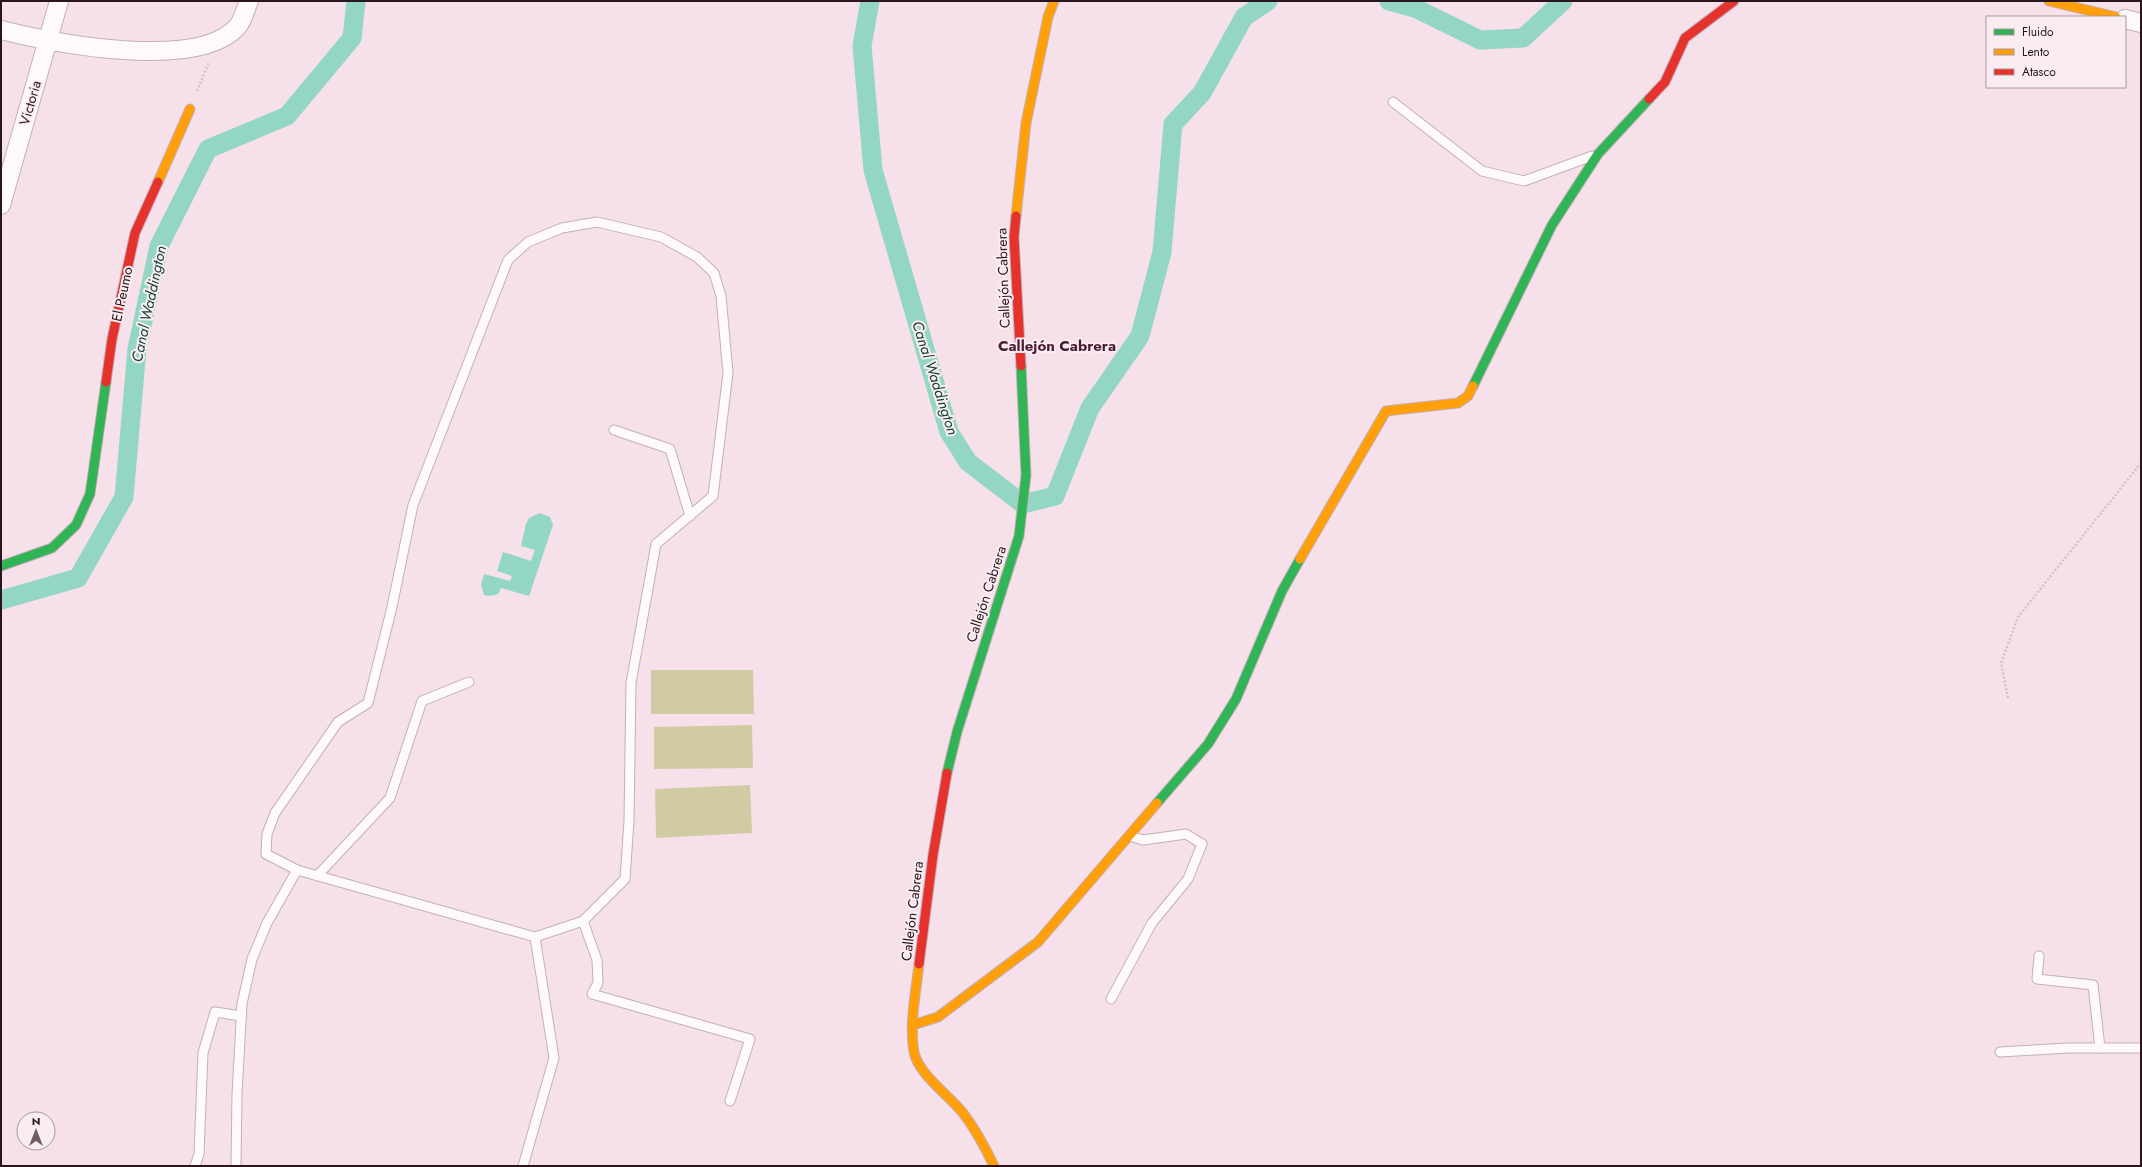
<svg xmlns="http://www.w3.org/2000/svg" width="2142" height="1167" font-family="Jost,sans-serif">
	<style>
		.green { fill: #d1cba4 }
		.water { fill: #93d6c4 }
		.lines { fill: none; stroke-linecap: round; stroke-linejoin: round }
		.canal { stroke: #93d6c4; stroke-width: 19 }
		.lane-casing { stroke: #c4afb8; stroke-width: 11 }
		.street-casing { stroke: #c4afb8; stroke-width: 20 }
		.fast-casing { stroke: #c4afb8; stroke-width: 11 }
		.slow-casing { stroke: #c4afb8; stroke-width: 11 }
		.jam-casing { stroke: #c4afb8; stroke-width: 11 }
		.path { stroke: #cec5c9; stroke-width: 2.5; stroke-dasharray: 2 2; stroke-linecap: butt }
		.lane { stroke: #fefafc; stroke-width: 9 }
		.street { stroke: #fefafc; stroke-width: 18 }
		.fast { stroke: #30b455; stroke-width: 9 }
		.slow { stroke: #ff9f0a; stroke-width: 9 }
		.jam { stroke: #e5322d; stroke-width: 9 }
		.labels { text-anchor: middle; stroke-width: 4; stroke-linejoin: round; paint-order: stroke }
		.street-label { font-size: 14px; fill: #2a151e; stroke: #faedf2 }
		.water-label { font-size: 15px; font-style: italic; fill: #154337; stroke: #faedf2 }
		.neighbourhood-label { font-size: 15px; font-weight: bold; fill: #4b1d33; stroke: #faedf2 }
	</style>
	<rect width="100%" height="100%" fill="#f6e0e9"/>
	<g class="green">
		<polygon points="651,670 753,670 754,714 651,714"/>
		<polygon points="752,725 753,768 654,769 654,727"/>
		<polygon points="750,785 752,833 656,838 655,789"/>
	</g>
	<polygon class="water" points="540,513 550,517 553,525 529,596 501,588 498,594 490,596 484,595 481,585 484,574 510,581 512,576 497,571 503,552 531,561 535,550 521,546 526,524 529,518"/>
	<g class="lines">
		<g class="canal">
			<polyline points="870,1 862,46 873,170 949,432 968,462 1023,504 1055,496 1090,408 1140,336 1162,252 1173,124 1202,93 1244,17 1268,1"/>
			<polyline points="1389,1 1415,8 1480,40 1523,38 1563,1"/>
			<polyline points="1,600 78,578 124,497 137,349 159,246 208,149 287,116 352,38 356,1"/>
		</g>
		<g class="lane-casing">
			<g id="lane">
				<polyline points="1393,102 1482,171 1524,181 1592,156"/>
				<polyline points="614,430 670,449 690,516"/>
				<polyline points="297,870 535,937 583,921 597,960 598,983 592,994 750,1039 730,1101"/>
				<polyline points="317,876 390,798 422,701 469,682"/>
				<polyline points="2039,956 2037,979 2093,985 2100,1048"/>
				<polyline points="1111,999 1152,923 1188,879 1202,844 1186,834 1143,840 1130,836"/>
				<polyline points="2000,1052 2068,1048 2141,1048"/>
				<polyline points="195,1166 199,1154 203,1053 215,1012 241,1016"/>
				<polyline points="236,1166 237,1094 242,1004 252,959 267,923 297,870 266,854 267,834 275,813 338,722 368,703 392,607 413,505 508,260 528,242 562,228 597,222 661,237 697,257 714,273 721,296 728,373 713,496 656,544 631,683 629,821 625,879 583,921"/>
				<polyline points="523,1166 554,1058 535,937"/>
			</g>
		</g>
		<g class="street-casing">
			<g id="street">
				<polyline points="2125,19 2141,23"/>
				<path d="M1,30C53,43 199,72 238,26C243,20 246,8 249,1"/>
				<polyline points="1,205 59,1"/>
			</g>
		</g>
		<g class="fast-casing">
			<g id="fast">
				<polyline points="1473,386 1552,225 1598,154 1649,99"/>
				<polyline points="1,566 52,548 76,525 90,494 106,382"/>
				<polyline points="947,773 957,732 1019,536 1026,475 1021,366"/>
				<polyline points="1157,803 1208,744 1236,699 1282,591 1300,559"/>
			</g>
		</g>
		<g class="slow-casing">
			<g id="slow">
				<polyline points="2049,1 2116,17"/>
				<polyline points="158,182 190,109"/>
				<polyline points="1016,216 1026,123 1048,17 1054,1"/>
				<polyline points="1300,559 1386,411 1458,403 1468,396 1473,386"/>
				<path d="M919,964C916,992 909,1024 914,1052C918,1074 950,1096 963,1113C976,1130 985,1147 994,1166"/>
				<polyline points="913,1025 938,1017 1038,942 1157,803"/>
			</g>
		</g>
		<g class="jam-casing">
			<g id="jam">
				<polyline points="1649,99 1665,82 1685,38 1734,1"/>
				<polyline points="1016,216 1014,237 1021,366"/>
				<polyline points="106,382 112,339 135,233 158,182"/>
				<polyline points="919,964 933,855 947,773"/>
			</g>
		</g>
		<g class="path">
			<polyline points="197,91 209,62"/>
			<polyline points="2008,698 2001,663 2018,617 2141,463"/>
		</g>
		<use href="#lane" class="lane"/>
		<use href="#street" class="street"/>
		<use href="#fast" class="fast"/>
		<use href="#slow" class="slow"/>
		<use href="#jam" class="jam"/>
	</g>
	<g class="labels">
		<g class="street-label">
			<text transform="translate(30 103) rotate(-74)" y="5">Victoria</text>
			<text transform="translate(1003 278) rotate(-92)" y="5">Callejón Cabrera</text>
			<text transform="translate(122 294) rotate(-78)" y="5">El Peumo</text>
			<text transform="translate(986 594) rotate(-72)" y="5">Callejón Cabrera</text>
			<text transform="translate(912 911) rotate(-83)" y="5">Callejón Cabrera</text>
		</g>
		<g class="water-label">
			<text transform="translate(149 304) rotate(-78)" y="5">Canal Waddington</text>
			<text transform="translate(935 378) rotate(72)" y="5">Canal Waddington</text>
		</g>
		<g class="neighbourhood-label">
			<text x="1057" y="351">Callejón Cabrera</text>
		</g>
	</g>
	<rect width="2142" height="1167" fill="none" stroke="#2a151e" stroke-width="4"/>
	<rect x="1986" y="16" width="140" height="72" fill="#faedf2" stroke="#a7979d"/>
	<rect x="1994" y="29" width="20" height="6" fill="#30b455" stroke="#a7979d"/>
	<text x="2022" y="36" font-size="12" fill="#2a151e">Fluido</text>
	<rect x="1994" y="49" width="20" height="6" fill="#ff9f0a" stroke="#a7979d"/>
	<text x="2022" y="56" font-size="12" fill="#2a151e">Lento</text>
	<rect x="1994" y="69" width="20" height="6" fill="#e5322d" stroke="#a7979d"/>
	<text x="2022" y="76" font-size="12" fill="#2a151e">Atasco</text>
	<g transform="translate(36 1131)"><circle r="19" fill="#faedf2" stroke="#a7979d"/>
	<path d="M0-3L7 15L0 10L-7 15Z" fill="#715c65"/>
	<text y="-6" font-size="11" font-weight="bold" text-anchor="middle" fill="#2a151e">N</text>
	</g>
</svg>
